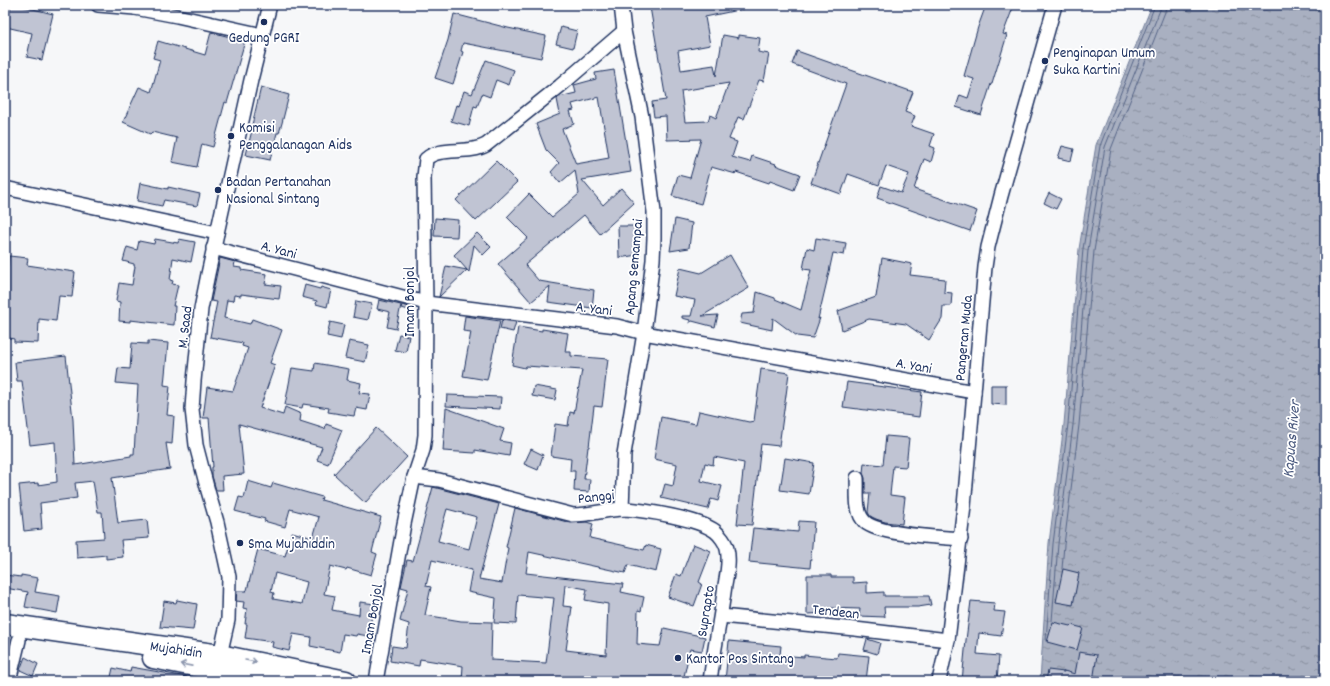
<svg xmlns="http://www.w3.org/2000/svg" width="1330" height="686" font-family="Dekko,sans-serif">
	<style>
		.water { fill: url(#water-ripples); stroke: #707c99 }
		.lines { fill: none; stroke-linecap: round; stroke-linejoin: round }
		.shore { stroke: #546386; stroke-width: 1 }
		.building { fill: #c0c4d3; stroke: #1b2f5e; fill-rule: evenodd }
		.street-casing { stroke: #1b2f5e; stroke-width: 16 }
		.primary-casing { stroke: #1b2f5e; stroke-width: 23 }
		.street { stroke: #fff; stroke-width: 13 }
		.primary { stroke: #fff; stroke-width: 20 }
		.oneway { stroke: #8d97ae }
		.poi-dot { fill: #1b2f5e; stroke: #fff; stroke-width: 1.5 }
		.labels { text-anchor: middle; stroke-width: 3.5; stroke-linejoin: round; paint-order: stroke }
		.poi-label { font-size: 15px; fill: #1b2f5e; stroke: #fff; text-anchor: start }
		.street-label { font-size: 15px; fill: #1b2f5e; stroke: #fff }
		.water-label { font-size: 16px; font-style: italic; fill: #4d5c81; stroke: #fff }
	</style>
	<defs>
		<pattern id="water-ripples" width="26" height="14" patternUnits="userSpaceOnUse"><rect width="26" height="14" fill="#a9b0c1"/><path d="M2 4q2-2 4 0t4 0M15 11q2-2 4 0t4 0" fill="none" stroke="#8990a0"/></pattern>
	</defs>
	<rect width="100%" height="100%" fill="#f6f7f9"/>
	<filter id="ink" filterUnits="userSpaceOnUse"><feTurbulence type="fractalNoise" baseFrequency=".025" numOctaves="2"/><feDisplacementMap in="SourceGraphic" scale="8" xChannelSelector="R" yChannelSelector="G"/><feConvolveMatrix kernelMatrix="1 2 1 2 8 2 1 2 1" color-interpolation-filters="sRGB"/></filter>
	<g filter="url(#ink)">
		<polygon class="water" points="1152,5 1325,5 1325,681 1040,681 1049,543 1064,424 1079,249 1096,145"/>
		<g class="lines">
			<g class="shore">
				<polyline points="1062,569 1064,545 1079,425 1094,251 1111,149 1165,12 1166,5"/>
				<polyline points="1052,621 1058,544 1073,425 1088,250 1105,147 1160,10 1160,5"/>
				<polyline points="1046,641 1053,544 1068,424 1083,249 1100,146 1155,5"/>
			</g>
		</g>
		<g class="building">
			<polygon points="11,5 17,5 53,14 42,60 27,57 32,33 6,27"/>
			<path d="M659,5H742L743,9L705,17L710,45L678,51L681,70L714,65L716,76L723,35L739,38V35L760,38L758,52L769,54L764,81L759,80L744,119L738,117L729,139L737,142L732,157L750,162L752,156L776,164L775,165L800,174L794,190L770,181L769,183L736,172V174L711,167L701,204L672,196L678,175L690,178L701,139L667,140L666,116L654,117L652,102L666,100L650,7ZM729,83L716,118L710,115L708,121L685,122L681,91Z"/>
			<polygon points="986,5 1014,5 1003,34 1007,35 992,84 991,84 981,115 956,107 960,95 968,98 974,79 964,76 978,27"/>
			<polygon points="454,14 508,28 546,36 541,58 463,43 461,51 463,52 453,84 435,78 448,40"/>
			<polygon points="561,27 577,31 573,48 556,44"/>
			<polygon points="211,32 245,41 227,103 225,102 213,147 202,144 197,167 172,162 177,138 152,132 150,134 123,122 139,87 151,92 160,60 153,58 158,41 205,55"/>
			<polygon points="797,51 913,92 905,112 915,116 911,126 934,134 930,146 935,148 931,162 924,159 914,189 977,211 970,231 877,198 881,186 901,193 909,174 886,166 879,185 848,174 841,194 811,183 846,84 792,64"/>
			<polygon points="486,60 514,70 509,85 496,80 490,97 482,94 477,107 474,106 469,126 451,121 456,105 459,106 464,91 472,94"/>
			<path d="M614,70L631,172L582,180L603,205L621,188L634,203L600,234L584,215L525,265L539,281L594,290L592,308L548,302L550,286L531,302L498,264L528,238L507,217L529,194L552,217L579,194L575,170L560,183L551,172L559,163L546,150L536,124L560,114L557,99L559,97L576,93L574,85L596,79L595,73ZM599,97L609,158L576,164L562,129L574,124L570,111L574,110L572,104Z"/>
			<polygon points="261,87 289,95 282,123 279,133 277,133 270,160 246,155 253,126 252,125"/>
			<polygon points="1062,146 1074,149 1071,161 1058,158"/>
			<polygon points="496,161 517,182 476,221 456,200"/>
			<polygon points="140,183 168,189 168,187 200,194 197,206 164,200 162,206 137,201"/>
			<polygon points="1049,193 1061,199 1056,209 1044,203"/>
			<polygon points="435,218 458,220 457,237 434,236"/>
			<polygon points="675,219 692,223 689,248 670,251"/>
			<polygon points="618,226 636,226 637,255 619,258"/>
			<polygon points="477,233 491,247 483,255 474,245 469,272 467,270 439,297 446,266 467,270 454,255"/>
			<polygon points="816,238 846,243 844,255 833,253 827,281 818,319 820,318 813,338 797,336 773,318 772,330 740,323 742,314 754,313 757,292 775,298 775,299 801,310 811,270 803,269 807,248 814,250"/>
			<polygon points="155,239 178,243 179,239 195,242 191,262 173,258 170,280 173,281 172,284 178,285 173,306 175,306 174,325 130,320 130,322 119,321 120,302 116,301 119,283 132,285 135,266 134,266 134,264 123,261 127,247 137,250 139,241 154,244"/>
			<polygon points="730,255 749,288 702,316 718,315 715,327 692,321 689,323 690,320 682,318 682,316 691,316 695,300 674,296 680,268 701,273"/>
			<polygon points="9,256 28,258 27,265 75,272 72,297 59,296 56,321 39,319 38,343 14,342 14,339 5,337 5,286"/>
			<polygon points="220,258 235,262 234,267 241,268 241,270 267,274 265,284 281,286 279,299 241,294 241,296 234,295 233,301 227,300 224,318 250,324 252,319 282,330 270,363 275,365 260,408 283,415 285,407 301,414 300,421 325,429 326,424 342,430 328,464 317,460 322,447 239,424 244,474 222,476 223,490 216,490 212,476 212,467 213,467 209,418 203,418 207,387 233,391 248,348 242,346 243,343 210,337 217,302 211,301"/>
			<polygon points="882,258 912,264 910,275 945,279 944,292 952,293 951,306 943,306 942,319 929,340 906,324 869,319 842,330 838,311 876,297"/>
			<polygon points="305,285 320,289 321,287 331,290 327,307 316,304 317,301 302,297"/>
			<polygon points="379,300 401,305 396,329 387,327 390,312 377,309"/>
			<polygon points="356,301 372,304 368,320 353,317"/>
			<polygon points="402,305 414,308 414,311 401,308"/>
			<polygon points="465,316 500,321 487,380 463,376 471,332 463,331"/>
			<polygon points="502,320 516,322 513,332 500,329"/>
			<polygon points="330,322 344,325 341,339 327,336"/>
			<polygon points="518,327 542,331 542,329 568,333 565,352 571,352 571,356 608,359 602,407 594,406 589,447 588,447 584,479 590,479 589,492 574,491 575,471 570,471 571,459 551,456 555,424 568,426 570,412 574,413 582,370 526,366 525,368 512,365"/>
			<polygon points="399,334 409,336 406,352 395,350"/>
			<polygon points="148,341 168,343 164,385 170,386 167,415 174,416 172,444 166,443 170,469 112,478 118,523 147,520 149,538 121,540 123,557 106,559 106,555 77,558 76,540 104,538 102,512 98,512 93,481 75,483 77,498 40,503 42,529 24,531 19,485 38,483 38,485 57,482 55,442 30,445 22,381 17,381 15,362 66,356 73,420 75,465 131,456 131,454 134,454 138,385 116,383 118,368 130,369 132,343 148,344"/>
			<polygon points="349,341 369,345 365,362 345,358"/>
			<polygon points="315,363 349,369 347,380 361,383 359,393 370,394 367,410 356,408 354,416 328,412 329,408 303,404 302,408 285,405 292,368 314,371"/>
			<polygon points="761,369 789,373 779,446 761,444 752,525 737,524 744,463 714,457 713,465 705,463 701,481 722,486 718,501 711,499 708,509 661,498 665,484 673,486 677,464 654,459 661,417 696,424 699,411 749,422 754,421"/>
			<polygon points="847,382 922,392 919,417 843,407"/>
			<polygon points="991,385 1006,385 1006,405 991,404"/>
			<polygon points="534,386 557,390 555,400 532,396"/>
			<polygon points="447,395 501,397 500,409 446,406"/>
			<polygon points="446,408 504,429 500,441 511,443 509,456 475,450 475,453 443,451"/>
			<polygon points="376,428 407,457 365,503 334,474"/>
			<polygon points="886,436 909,438 906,467 893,466 890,495 905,497 902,524 885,522 876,519 870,516 868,512 870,493 865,493 865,478 863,473 864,463 883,465"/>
			<polygon points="531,449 543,455 538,470 524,464"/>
			<polygon points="785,458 814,463 809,494 780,490"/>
			<path d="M248,481L271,488L273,483L322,497L321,500L381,517L372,552L377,554L371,575L347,568L346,570L330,566L324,594L335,596L332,610L359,615L360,602L375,604L373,615H372L368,636L357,634L356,636L343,634L340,652L310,646L311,637L293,634L289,651L272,647L273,642L245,638L247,624H245L247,609L243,608L244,602L236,601L237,591H246L247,590L258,549L285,556L292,532L313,538L319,517L290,509L285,527L264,521L265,519L235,511L239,497L244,498ZM275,573L307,582L302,604L273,599L274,593L271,592Z"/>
			<path d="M433,487L499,504L479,579L502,583L508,548L506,547L515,508L571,523L586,522L593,524L590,538L644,550L646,545L661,549L656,572L628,565L625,573L529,552L526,573L623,584L621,592L644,597L641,611L638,610L637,644L660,646L664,628L705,637L702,651L690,649L683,681H566L540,678V681L462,680L463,666L420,659L419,666L390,661L392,646L406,648L409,624L400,621L408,589L401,587L407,560L413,561ZM447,509L477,517L469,549L438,541ZM432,560L472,570L468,592L496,598L494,623L516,624L518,595L554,598L546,663L491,660L492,622L461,621L425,615L431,587L426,586ZM565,585L587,589L585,600L608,604L606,655L566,650L572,607L563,606Z"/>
			<polygon points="799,521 814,522 810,568 749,562 753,528 798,532"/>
			<polygon points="693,544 711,551 699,582 702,584 694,606 668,597 676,574 681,576"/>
			<polygon points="1063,569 1079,573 1073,605 1056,602"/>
			<polygon points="5,575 21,577 21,575 38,578 35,592 60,596 57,613 25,607 28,592 5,588"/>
			<polygon points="807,575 831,575 831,577 853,577 853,583 867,582 867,593 884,592 884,596 929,596 931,605 918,607 884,607 885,617 859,616 860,609 831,608 831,613 807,614"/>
			<polygon points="177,600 197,604 193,630 160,627 164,601 176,603"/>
			<polygon points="971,601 995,603 994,611 1005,612 1001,636 979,633 977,654 999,656 997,681 962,681 966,640"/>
			<polygon points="1053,622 1070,626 1071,625 1083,628 1077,650 1047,642"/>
			<polygon points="867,639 880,643 877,654 864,650"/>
			<polygon points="729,641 781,646 780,655 804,657 804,655 837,658 838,653 869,656 866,681 725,681"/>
			<polygon points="1079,652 1097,655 1093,681 1046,681 1048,670 1064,672 1064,671 1075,674"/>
			<polygon points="25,657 38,664 33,676 20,670"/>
			<polygon points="131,667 187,677 187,681 110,681 113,668 130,672"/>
		</g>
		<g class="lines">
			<g class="street-casing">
				<g id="street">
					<polyline points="98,5 135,8"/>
					<polyline points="135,5 135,8 177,16 262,35"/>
					<polyline points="621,5 624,31 642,117 654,212 654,238 653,260 644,333 624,454 622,509"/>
					<polyline points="5,188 217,233"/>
					<polyline points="213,248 426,303 617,326 644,333 974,392"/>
					<path d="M414,477L439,480L573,515C591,515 608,509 624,509C645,510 699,519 715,531C720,535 726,543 727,549C730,560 727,574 725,585C721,617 714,649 710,681"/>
					<path d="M857,478C858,491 854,512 865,522C879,535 939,537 961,539"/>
					<polyline points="721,616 855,629 948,640"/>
					<polyline points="220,655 228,620 229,577 217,522 208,491 196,445 192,409 194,381 201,309 208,274 251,80 270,5"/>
					<polyline points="9,681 19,640"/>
					<path d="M376,681L404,524L414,477L423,450L425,435L426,303L424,177L426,159C440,146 468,155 486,145L560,86L624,31"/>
					<polyline points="939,681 948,640 964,506 985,267 988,247 1001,196 1055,5"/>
				</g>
			</g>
			<g class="primary-casing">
				<g id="primary">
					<path id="s1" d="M5,624L220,655L346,681"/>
					<polyline points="153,658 271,681"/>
				</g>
			</g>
			<use href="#street" class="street"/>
			<use href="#primary" class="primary"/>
		</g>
		<defs><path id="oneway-shaft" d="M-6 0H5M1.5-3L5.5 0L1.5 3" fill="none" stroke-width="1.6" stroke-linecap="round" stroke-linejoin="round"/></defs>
		<g class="oneway">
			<use href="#oneway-shaft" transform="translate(251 661) rotate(10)"/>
			<use href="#oneway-shaft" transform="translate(186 665) rotate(-169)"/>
		</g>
	</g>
	<g class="poi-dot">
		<circle cx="264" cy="22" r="4"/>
		<circle cx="1045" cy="61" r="4"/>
		<circle cx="231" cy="136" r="4"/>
		<circle cx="218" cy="190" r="4"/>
		<circle cx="240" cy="543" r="4"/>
		<circle cx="678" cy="658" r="4"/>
	</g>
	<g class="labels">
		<g class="poi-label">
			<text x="264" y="42" text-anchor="middle">Gedung PGRI</text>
			<text x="1053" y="57">Penginapan Umum<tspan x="1053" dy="17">Suka Kartini</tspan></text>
			<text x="239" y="132">Komisi<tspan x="239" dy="17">Penggalanagan Aids</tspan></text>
			<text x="226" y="186">Badan Pertanahan<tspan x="226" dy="17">Nasional Sintang</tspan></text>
			<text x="248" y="548">Sma Mujahiddin</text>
			<text x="686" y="663">Kantor Pos Sintang</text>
		</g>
		<g class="street-label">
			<text transform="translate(279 249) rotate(15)" y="5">A. Yani</text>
			<text transform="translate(633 267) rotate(-85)" y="5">Apang Semampai</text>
			<text transform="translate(409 302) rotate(-90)" y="5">Imam Bonjol</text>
			<text transform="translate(594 308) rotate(7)" y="5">A. Yani</text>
			<text transform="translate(184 327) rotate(-83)" y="5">M. Saad</text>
			<text transform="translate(963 338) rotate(-85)" y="5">Pangeran Muda</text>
			<text transform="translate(914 365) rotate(10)" y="5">A. Yani</text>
			<text transform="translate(596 496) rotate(-6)" y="5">Panggi</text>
			<text transform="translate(705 611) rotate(-81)" y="5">Suprapto</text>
			<text transform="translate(836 611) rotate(6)" y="5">Tendean</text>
			<text transform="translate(371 619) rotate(-80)" y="5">Imam Bonjol</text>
			<text dy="5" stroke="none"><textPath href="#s1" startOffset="173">Mujahidin</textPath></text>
		</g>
		<g class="water-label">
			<text transform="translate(1290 439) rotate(-85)" y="6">Kapuas River</text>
		</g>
	</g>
	<rect width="1330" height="686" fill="none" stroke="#fff" stroke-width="20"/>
	<rect x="10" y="10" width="1310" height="666" fill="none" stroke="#1b2f5e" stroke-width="1.5" filter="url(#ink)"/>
</svg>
